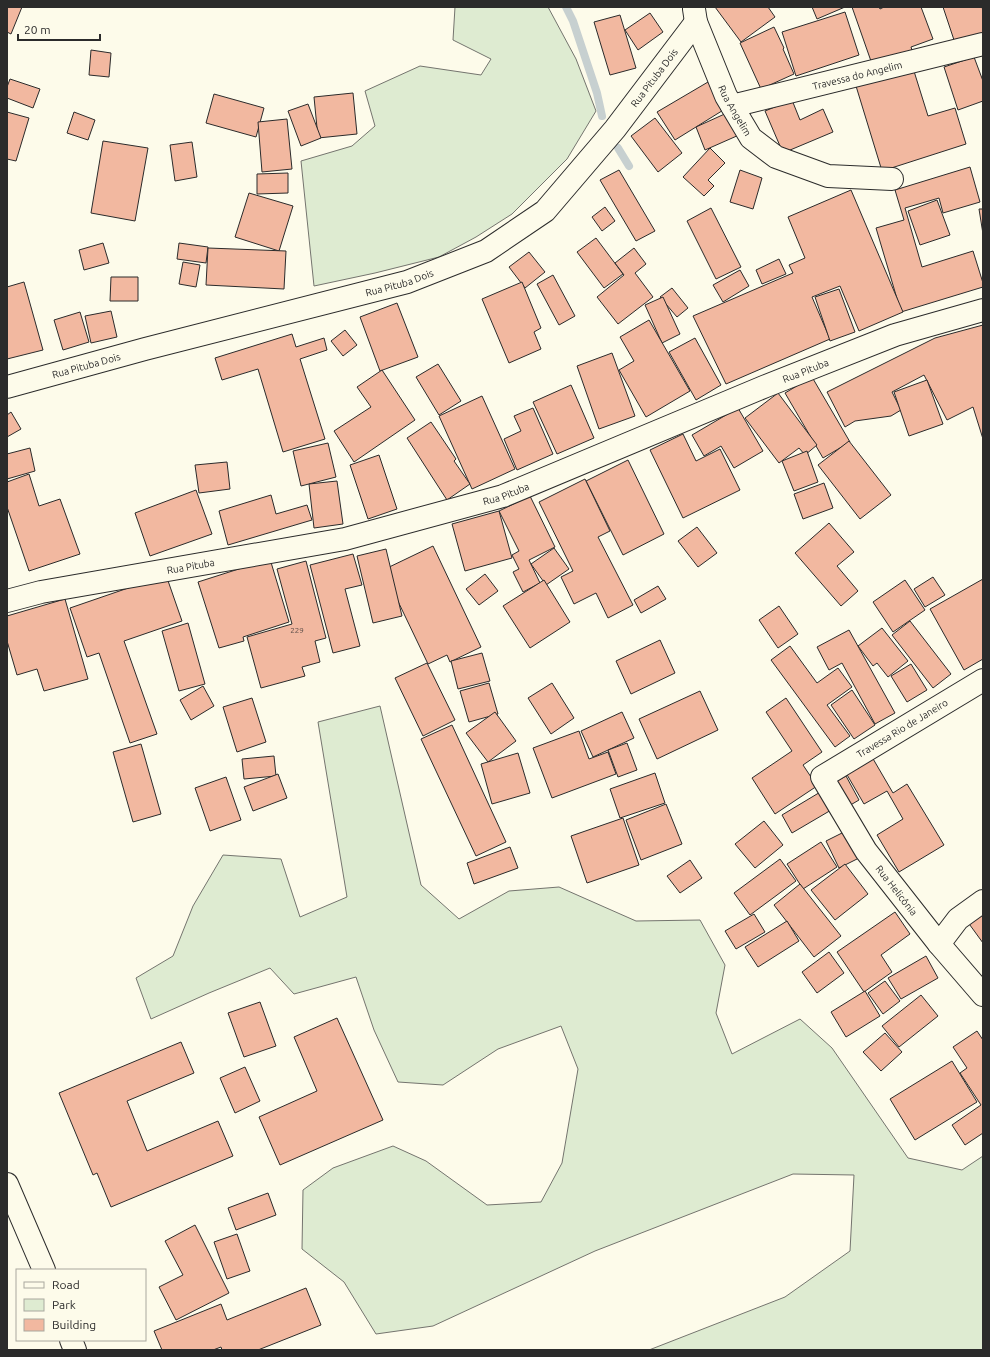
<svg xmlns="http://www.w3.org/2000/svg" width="990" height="1357" font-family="Ubuntu,sans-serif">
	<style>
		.green { fill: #deebd1; stroke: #74746e }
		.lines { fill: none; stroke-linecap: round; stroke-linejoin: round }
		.stream { stroke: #c7d0d0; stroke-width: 8 }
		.building { fill: #f2b8a0; stroke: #2b2b2b }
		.minor-casing { stroke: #2b2b2b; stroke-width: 24 }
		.minor { stroke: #fdfbea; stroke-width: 22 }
		.labels { text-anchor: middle; stroke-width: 3; stroke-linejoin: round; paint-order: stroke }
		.number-label { font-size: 8px; fill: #5d4e48 }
		.street-label { font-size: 10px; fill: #2b2b2b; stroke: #fdfbea }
	</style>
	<rect width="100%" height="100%" fill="#fdfbea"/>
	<g class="green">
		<polygon points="455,7 548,7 576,59 596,111 567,159 512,214 476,237 439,257 375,273 314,286 301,161 352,146 375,126 365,91 420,66 481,75 491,59 453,40"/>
		<polygon points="380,706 421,885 459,919 509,891 559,887 636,921 700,920 725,965 716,1013 732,1054 800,1019 832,1048 908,1158 962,1170 983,1156 983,1350 649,1350 785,1297 850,1251 854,1175 793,1174 595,1251 433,1326 376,1334 344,1282 302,1249 303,1190 333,1168 393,1146 426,1161 487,1205 541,1202 562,1163 578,1069 561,1026 498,1049 443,1085 398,1082 374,1030 356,977 294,994 270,968 209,993 151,1019 136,978 173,956 193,906 223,855 281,859 300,917 347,897 318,722"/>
	</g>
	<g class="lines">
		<g class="stream">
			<polyline points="566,7 573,21 597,93 602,116"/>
			<polyline points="618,148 629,166"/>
		</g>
	</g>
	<g class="building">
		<polygon points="7,7 22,7 11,34 7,32"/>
		<polygon points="715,7 768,7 775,17 741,42"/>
		<polygon points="812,7 845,7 817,19"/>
		<polygon points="852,7 879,7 880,9 884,7 921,7 933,39 911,47 912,50 872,64"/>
		<polygon points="943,7 982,7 983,11 983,33 955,43"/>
		<polygon points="845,12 859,55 796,76 782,32"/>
		<polygon points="650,13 663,32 638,50 625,30"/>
		<polygon points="620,15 636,68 610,75 594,22"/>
		<polygon points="774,27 784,48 783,49 794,74 761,89 740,43"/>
		<polygon points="91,50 111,53 109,77 89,75"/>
		<polygon points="974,57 983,81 983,101 958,110 944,67"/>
		<polygon points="913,68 928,116 955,108 966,144 882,171 856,86"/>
		<polygon points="10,79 40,89 33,108 7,98 7,87"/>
		<polygon points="708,82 725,109 675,140 657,112"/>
		<polygon points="353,93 357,134 318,138 314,97"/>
		<polygon points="214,94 264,108 256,137 206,123"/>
		<polygon points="792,100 800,120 823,109 833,132 783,153 765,111"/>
		<polygon points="308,104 321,138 301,146 288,111"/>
		<polygon points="7,112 29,118 16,161 7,159"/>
		<polygon points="74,112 95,120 88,140 67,133"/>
		<polygon points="729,112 739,135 705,150 696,127"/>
		<polygon points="655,118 682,153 658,172 631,136"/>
		<polygon points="287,119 292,169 262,172 258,122"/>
		<polygon points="103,141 148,148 135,221 91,213"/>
		<polygon points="192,142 197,177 175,181 170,145"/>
		<polygon points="710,148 725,163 708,180 714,186 704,196 683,177"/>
		<polygon points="970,167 980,202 943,213 939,198 905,208 922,267 973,251 983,283 983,287 901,312 876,228 904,220 895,190"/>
		<polygon points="619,170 655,231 636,241 600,180"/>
		<polygon points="740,170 762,178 753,209 730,202"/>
		<polygon points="288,173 288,193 257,194 257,174"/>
		<polygon points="851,190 903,312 859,331 840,286 812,297 830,339 726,384 693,316 793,273 789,265 805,258 788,217"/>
		<polygon points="249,193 293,206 279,251 235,237"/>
		<polygon points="937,200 950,235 920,245 908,211"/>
		<polygon points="605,207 615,221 602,231 592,217"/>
		<polygon points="711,208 741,267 716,279 687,221"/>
		<polygon points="979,209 983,209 983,234"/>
		<polygon points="596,238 623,274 604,288 577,252"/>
		<polygon points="103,243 109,263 84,270 79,250"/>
		<polygon points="179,243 208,247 206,263 177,259"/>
		<polygon points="208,248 286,251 284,289 206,285"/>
		<polygon points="634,248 646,264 635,273 653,297 618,324 597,297 624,275 615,263"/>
		<polygon points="529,252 545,272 525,288 509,267"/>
		<polygon points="779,259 786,274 762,284 756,270"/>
		<polygon points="183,262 200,265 196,287 179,284"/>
		<polygon points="740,270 749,286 723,302 713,285"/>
		<polygon points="553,275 575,316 559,325 537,284"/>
		<polygon points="111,277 138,277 138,301 110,301"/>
		<polygon points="24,282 43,350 7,359 7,287"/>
		<polygon points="522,282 541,328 534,332 541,349 509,363 482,299"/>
		<polygon points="672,288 688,308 677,317 660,297"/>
		<polygon points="839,289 855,332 830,341 815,297"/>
		<polygon points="663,297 680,334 662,343 645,305"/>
		<polygon points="397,303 418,357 380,371 360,317"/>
		<polygon points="111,311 117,337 91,343 85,316"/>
		<polygon points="80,312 89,342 63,350 54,320"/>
		<polygon points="649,320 690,391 646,417 619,370 634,361 620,337"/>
		<polygon points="983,325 983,439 973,407 947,420 924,375 892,392 901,410 891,416 855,421 845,427 827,392 935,338"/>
		<polygon points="345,330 357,345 343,356 331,341"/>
		<polygon points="292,334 296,347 324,338 327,350 300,359 325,439 283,452 258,369 222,380 215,358"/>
		<polygon points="695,338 721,385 696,400 669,352"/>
		<polygon points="612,353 635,416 599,429 577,366"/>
		<polygon points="438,364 461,401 439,415 416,377"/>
		<polygon points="382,370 415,420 354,462 334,431 371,407 357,387"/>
		<polygon points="812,377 850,442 823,458 785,393"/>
		<polygon points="927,380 943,424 909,436 894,392"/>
		<polygon points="571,385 594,438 557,454 533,402"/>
		<polygon points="778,393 817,445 805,455 799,448 779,463 745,418"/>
		<polygon points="482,396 515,469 472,489 439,416"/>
		<polygon points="533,408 553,454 517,470 504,439 521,431 514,416"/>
		<polygon points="738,408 763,451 734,468 721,446 704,456 692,435"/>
		<polygon points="11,412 21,429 7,437 7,415"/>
		<polygon points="431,422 456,459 454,461 470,484 447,500 407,438"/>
		<polygon points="683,434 696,461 720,449 740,490 683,518 650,450"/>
		<polygon points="849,441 891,495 860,519 818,465"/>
		<polygon points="328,443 336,477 301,486 293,451"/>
		<polygon points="30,448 35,471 7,479 7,454"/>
		<polygon points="807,451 818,482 794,491 782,461"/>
		<polygon points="379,455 397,509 368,519 350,465"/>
		<polygon points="628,460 664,534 623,555 586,481"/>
		<polygon points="227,462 230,489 199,493 195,465"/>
		<polygon points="29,474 39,506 60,499 80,554 29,571 7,507 7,482"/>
		<polygon points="585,479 610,531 598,537 633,605 608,618 596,593 574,604 561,577 573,571 539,502"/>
		<polygon points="337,481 343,524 314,528 309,484"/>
		<polygon points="824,483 833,508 803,519 794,494"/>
		<polygon points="196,490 212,534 150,556 135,513"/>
		<polygon points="271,495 276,514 307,505 312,520 228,545 219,511"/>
		<polygon points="530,496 555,547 529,560 540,583 523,592 513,572 519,569 512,555 519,551 499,511"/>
		<polygon points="499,511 512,558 465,571 452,524"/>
		<polygon points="829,523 854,552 837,566 858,591 841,606 795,553"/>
		<polygon points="697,527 717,553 698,567 678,541"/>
		<polygon points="433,546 481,647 450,662 447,655 428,664 383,570"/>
		<polygon points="554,548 569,569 546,585 531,564"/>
		<polygon points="386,549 402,616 373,623 357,556"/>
		<polygon points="353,554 362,585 345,589 360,646 333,653 310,565"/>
		<polygon points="270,559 289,622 243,637 244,641 219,648 198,582"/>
		<polygon points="306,561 326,638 315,641 320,662 302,667 305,676 261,688 247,637 292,624 277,569"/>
		<polygon points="485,574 498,591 479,605 466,589"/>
		<polygon points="166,575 182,621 124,641 157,734 130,743 99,653 87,657 70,608"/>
		<polygon points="933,577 945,595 925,607 914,589"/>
		<polygon points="983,579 983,659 964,670 930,609"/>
		<polygon points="544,580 570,622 530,648 503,606"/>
		<polygon points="905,580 925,610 893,632 873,602"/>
		<polygon points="658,586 666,599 641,613 634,600"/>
		<polygon points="65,599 88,679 44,691 37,669 17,675 7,641 7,616"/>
		<polygon points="779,606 798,634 778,648 759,620"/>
		<polygon points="910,621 951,674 933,688 892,635"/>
		<polygon points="188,623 205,684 179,691 162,631"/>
		<polygon points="882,628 908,661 888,677 877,663 873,666 858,646"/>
		<polygon points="849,630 895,713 875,724 842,663 829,670 817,647"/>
		<polygon points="660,640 675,673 631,694 616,661"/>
		<polygon points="790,646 817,683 838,668 852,687 827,705 850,736 835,747 771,660"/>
		<polygon points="482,653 490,681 458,689 451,661"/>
		<polygon points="427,663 455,720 423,736 395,678"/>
		<polygon points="911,664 927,690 907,702 891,676"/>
		<polygon points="489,683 498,714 469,722 460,691"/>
		<polygon points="552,683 574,718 551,734 528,698"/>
		<polygon points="203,686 214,706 191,720 180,700"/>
		<polygon points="852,690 875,725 854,739 831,705"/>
		<polygon points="700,691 718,730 657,759 639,719"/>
		<polygon points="252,698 266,742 237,752 223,707"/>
		<polygon points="786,698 822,752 803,765 817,786 775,814 752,778 792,751 766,712"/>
		<polygon points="495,712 516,741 488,762 466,733"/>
		<polygon points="622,712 634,738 593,757 581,731"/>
		<polygon points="452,725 506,842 476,856 421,739"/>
		<polygon points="579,731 589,759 608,752 616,774 552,798 533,748"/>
		<polygon points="627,743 637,770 618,777 608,750"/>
		<polygon points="141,744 161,814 133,822 113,752"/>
		<polygon points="518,753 530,793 492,804 481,764"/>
		<polygon points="274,756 276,776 244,779 242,759"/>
		<polygon points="872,757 893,793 907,784 944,845 899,872 877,835 903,819 887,791 864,804 846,773"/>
		<polygon points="655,773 665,803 620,818 610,789"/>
		<polygon points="278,774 287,798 253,811 244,787"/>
		<polygon points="846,776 859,800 847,807 834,783"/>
		<polygon points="226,777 241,820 210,831 195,788"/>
		<polygon points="827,788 838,806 792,833 782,815"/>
		<polygon points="666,804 682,844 641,860 626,820"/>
		<polygon points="623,818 639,865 587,883 571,836"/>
		<polygon points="764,821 783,845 755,868 735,844"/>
		<polygon points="850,829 863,856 839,868 826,841"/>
		<polygon points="821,842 837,867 803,889 787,864"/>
		<polygon points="510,847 518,868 474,884 467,863"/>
		<polygon points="780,859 796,881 750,915 734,893"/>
		<polygon points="690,860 702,878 680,893 667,876"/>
		<polygon points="845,864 868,894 835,920 811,890"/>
		<polygon points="800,884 841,936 814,957 774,905"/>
		<polygon points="983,910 983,943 967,921"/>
		<polygon points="895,912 910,934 881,955 892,972 864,992 837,952"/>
		<polygon points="754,914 765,932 736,949 725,931"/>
		<polygon points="787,921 799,941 758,967 745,947"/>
		<polygon points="829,952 844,973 817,993 802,972"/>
		<polygon points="926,956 938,978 901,999 888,978"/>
		<polygon points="885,981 900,1001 883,1014 868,993"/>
		<polygon points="865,991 880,1016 846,1037 831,1012"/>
		<polygon points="921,995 938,1016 899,1047 882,1026"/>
		<polygon points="260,1002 276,1046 244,1057 228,1013"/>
		<polygon points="337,1018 383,1120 280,1165 259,1117 317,1091 294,1037"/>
		<polygon points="977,1031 983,1040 983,1133 965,1145 952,1125 981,1105 960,1073 967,1068 953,1047"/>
		<polygon points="885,1033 902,1052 881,1071 863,1052"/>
		<polygon points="181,1042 194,1073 127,1101 147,1151 218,1121 233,1156 111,1207 97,1173 93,1175 59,1093"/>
		<polygon points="952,1061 977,1102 915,1140 890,1099"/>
		<polygon points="245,1067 260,1101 235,1113 220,1078"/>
		<polygon points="268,1193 276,1215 236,1230 228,1208"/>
		<polygon points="195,1225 229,1293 176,1320 159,1287 183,1275 165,1241"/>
		<polygon points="237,1234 250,1271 227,1279 214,1242"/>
		<polygon points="306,1288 321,1325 258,1350 222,1350 221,1347 213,1350 162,1350 154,1331 221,1304 227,1320"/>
	</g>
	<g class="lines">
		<g class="minor-casing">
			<g id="minor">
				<path id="s1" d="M694,9L696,22L726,96L751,138L776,157L828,176L892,179"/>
				<path id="s2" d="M732,106L983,44"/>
				<path id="s3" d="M7,387L145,349L407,282L486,251L545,211L615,129L696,22"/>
				<path id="s4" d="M7,601L41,592L345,539L503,496L766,386L895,335L983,310"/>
				<path id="s5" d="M983,680L822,777L866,851L939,944L983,995"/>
				<polyline points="939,944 958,919 983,901"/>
				<polyline points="7,1184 44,1270"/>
				<polyline points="71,1340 75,1350"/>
			</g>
		</g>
		<use href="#minor" class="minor"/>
	</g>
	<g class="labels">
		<g class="number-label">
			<text x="297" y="633">229</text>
		</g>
		<g class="street-label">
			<text dy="4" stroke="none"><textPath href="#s2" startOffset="129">Travessa do Angelim</textPath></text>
			<text dy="4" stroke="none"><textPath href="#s3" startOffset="742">Rua Pituba Dois</textPath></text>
			<text dy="4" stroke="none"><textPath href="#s1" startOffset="110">Rua Angelim</textPath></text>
			<text dy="4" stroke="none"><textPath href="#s3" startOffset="406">Rua Pituba Dois</textPath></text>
			<text dy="4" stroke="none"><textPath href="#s3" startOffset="82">Rua Pituba Dois</textPath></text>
			<text dy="4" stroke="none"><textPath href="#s4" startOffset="835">Rua Pituba</textPath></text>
			<text dy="4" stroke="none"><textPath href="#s4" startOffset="511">Rua Pituba</textPath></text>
			<text dy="4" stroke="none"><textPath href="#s4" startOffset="187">Rua Pituba</textPath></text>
			<text transform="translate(902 728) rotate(-31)" y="4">Travessa Rio de Janeiro</text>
			<text dy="4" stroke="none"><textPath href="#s5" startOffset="324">Rua Helicônia</textPath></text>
		</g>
	</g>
	<rect width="990" height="1357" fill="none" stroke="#2b2b2b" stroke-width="16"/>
	<rect x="16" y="1269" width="130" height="72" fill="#fdfbea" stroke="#a9a89e"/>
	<rect x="24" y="1282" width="20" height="6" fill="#fdfbea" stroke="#a9a89e"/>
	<text x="52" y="1289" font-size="12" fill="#2b2b2b">Road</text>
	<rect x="24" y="1299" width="20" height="12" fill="#deebd1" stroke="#a9a89e"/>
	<text x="52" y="1309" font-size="12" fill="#2b2b2b">Park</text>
	<rect x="24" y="1319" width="20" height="12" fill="#f2b8a0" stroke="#a9a89e"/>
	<text x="52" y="1329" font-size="12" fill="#2b2b2b">Building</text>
	<path d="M18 34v6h82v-6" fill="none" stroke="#2b2b2b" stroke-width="2"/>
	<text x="24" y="34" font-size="12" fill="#2b2b2b" stroke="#fdfbea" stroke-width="3" paint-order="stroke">20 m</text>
</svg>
